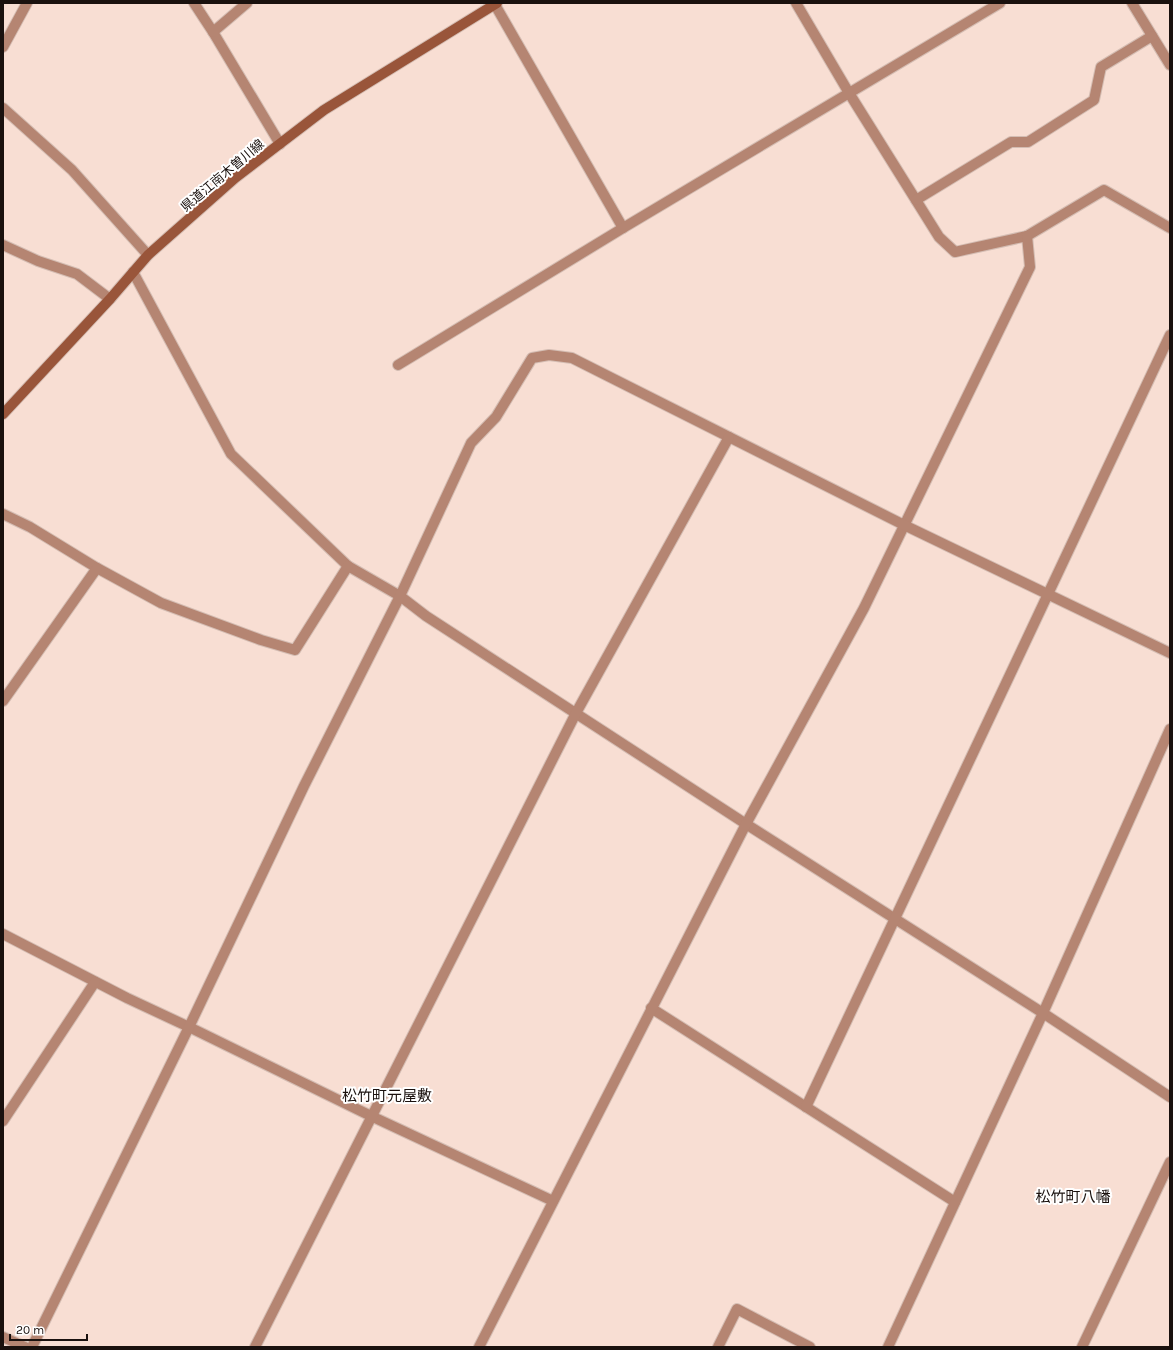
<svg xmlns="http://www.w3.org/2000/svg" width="1173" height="1350" font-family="Karla,'Noto Sans JP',sans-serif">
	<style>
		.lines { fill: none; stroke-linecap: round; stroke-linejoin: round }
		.minor-casing { stroke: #d4bdb3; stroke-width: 12 }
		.tertiary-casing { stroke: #d4bdb3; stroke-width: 12 }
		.secondary-casing { stroke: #d4bdb3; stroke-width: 12 }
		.minor { stroke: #b58572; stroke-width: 10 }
		.tertiary { stroke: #b58572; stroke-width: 10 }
		.secondary { stroke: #99553a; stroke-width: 10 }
		.labels { text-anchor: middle; stroke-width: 4; stroke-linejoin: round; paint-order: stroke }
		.street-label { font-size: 13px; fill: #1a110e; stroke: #fff }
		.quarter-label { font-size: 15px; fill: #1a110e; stroke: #fff }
	</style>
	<rect width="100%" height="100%" fill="#f8ded3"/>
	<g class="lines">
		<g class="minor-casing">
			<g id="minor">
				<polyline points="194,3 213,32 280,144"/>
				<polyline points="494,3 623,228"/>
				<polyline points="796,3 849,93 939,237 955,252 1027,236 1104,190 1170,228"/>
				<polyline points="1132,3 1170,65"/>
				<polyline points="213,32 247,3"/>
				<polyline points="3,47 27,3"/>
				<polyline points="3,108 72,170 148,255"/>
				<polyline points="916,200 1011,142 1028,142 1094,100 1101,67 1152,36"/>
				<polyline points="3,245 38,261 77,274 110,299"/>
				<polyline points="133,272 231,454 348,566 400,596 426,616 746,824 1043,1013 1170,1097"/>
				<polyline points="398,365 623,228 1000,3"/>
				<polyline points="3,514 30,527 97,568 161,603 261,640 295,650 348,566"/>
				<polyline points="3,701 97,568"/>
				<polyline points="746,824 864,608 1030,267 1027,236"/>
				<polyline points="3,934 127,998 189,1027 371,1116 553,1201"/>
				<polyline points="651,1008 955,1202"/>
				<path d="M806,1107C929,851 1048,592 1170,335"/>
				<polyline points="3,1121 95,982"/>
				<polyline points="3,1337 25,1347"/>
				<polyline points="32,1347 189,1027 304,786 400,596 471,443 496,417 532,358 549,355 572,358 904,525 1170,653"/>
				<polyline points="255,1347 576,713 729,437"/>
				<polyline points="718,1347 737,1309 810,1347"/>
				<polyline points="888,1347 1043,1013 1170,729"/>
				<polyline points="1082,1347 1170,1162"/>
			</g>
		</g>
		<g class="tertiary-casing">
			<polyline id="tertiary" points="479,1347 746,824"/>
		</g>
		<g class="secondary-casing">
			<polyline id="secondary" points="3,414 110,299 148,255 235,178 324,110 497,3"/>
		</g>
		<use href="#minor" class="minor"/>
		<use href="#tertiary" class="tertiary"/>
		<use href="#secondary" class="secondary"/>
	</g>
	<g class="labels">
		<g class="street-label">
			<text transform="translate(222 175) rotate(-40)" y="5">県道江南木曽川線</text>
		</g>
		<g class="quarter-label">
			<text x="387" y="1101">松竹町元屋敷</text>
			<text x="1073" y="1202">松竹町八幡</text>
		</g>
	</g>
	<rect width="1173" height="1350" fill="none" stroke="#1a110e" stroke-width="8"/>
	<path d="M10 1334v6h77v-6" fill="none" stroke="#1a110e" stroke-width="2"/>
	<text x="16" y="1334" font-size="12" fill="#1a110e" stroke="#ffffff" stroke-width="3" paint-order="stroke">20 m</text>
</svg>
